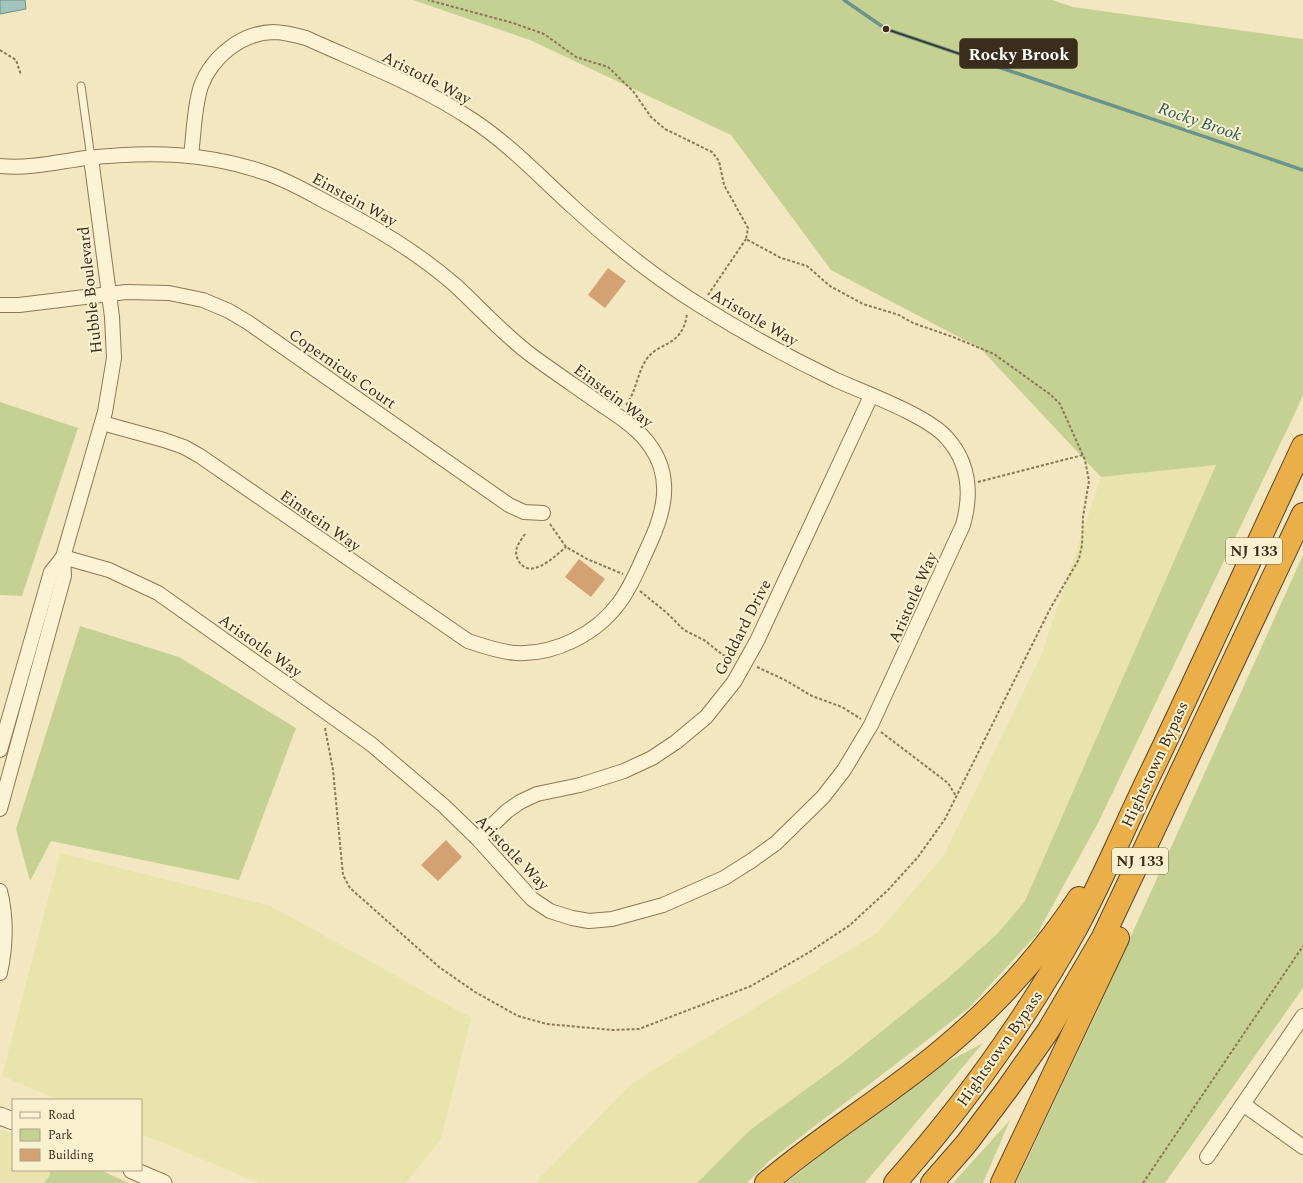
<svg xmlns="http://www.w3.org/2000/svg" width="1303" height="1183" font-family="Spectral,serif">
	<style>
		.farmland { fill: #e9e4ac }
		.green { fill: #c5d193 }
		.water { fill: #a3c4bd; stroke: #69938c }
		.lines { fill: none; stroke-linecap: round; stroke-linejoin: round }
		.stream { stroke: #69938c; stroke-width: 3.5 }
		.building { fill: #d4a272 }
		.service-casing { stroke: #8d7856; stroke-width: 9 }
		.minor-casing { stroke: #8d7856; stroke-width: 16 }
		.tertiary-casing { stroke: #8d7856; stroke-width: 19 }
		.motorway-casing { stroke: #5a452b; stroke-width: 24 }
		.path { stroke: #8d7856; stroke-width: 2; stroke-dasharray: 3 2; stroke-linecap: butt }
		.service { stroke: #fcf3d4; stroke-width: 7 }
		.minor { stroke: #fcf3d4; stroke-width: 14 }
		.tertiary { stroke: #fcf3d4; stroke-width: 17 }
		.motorway { stroke: #eaaf48; stroke-width: 22 }
		.labels { text-anchor: middle; stroke-width: 4; stroke-linejoin: round; paint-order: stroke }
		.shield { fill: #f9f0d0; stroke: #746852; stroke-width: 1 }
		.shield-label { font-size: 15px; font-weight: bold; fill: #3b2d1c }
		.street-label { font-size: 16px; fill: #3b2d1c; stroke: #f9f0d0 }
		.water-label { font-size: 17px; font-style: italic; fill: #2a5c5c; stroke: #f9f0d0 }
		.leader { fill: none; stroke: #3b2d1c; stroke-width: 1.5 }
		.callout-dot { fill: #3b2d1c; stroke: #f9f0d0; stroke-width: 1.5 }
		.callout { fill: #3b2d1c; stroke: #3b2d1c; stroke-width: 1.5 }
		.callout-label { font-size: 17px; text-anchor: middle; font-weight: bold; fill: #fff }
	</style>
	<rect width="100%" height="100%" fill="#f2e7c0"/>
	<g class="farmland">
		<polygon points="1216,465 1025,901 997,934 948,978 842,1063 750,1130 697,1183 535,1183 631,1084 877,933 944,855 1041,656 1101,477"/>
		<polygon points="60,853 271,906 471,1018 441,1139 406,1183 260,1183 141,1134 141,1100 60,1100 2,1076"/>
		<polygon points="0,1129 13,1134 13,1170 50,1170 50,1175 44,1183 0,1183"/>
	</g>
	<g class="green">
		<polygon points="413,0 1052,0 1073,7 1303,39 1303,395 1296,411 1098,823 1037,934 969,1008 769,1161 747,1183 697,1183 750,1130 842,1063 948,978 997,934 1025,901 1216,465 1101,477 980,348 831,270 731,135 530,40"/>
		<polygon points="0,402 78,428 22,596 0,595"/>
		<polygon points="1303,555 1303,988 1165,1183 1016,1183 1098,1009"/>
		<polygon points="80,626 179,657 296,728 239,880 51,841 30,881 16,829"/>
		<polygon points="983,1043 865,1183 786,1183 915,1079"/>
		<polygon points="1010,1120 983,1183 953,1183"/>
		<polygon points="50,1170 100,1170 129,1183 44,1183 50,1175"/>
	</g>
	<polygon class="water" points="0,0 25,0 26,9 0,14"/>
	<g class="lines">
		<polyline class="stream" points="844,0 886,29 1303,170"/>
	</g>
	<g class="building">
		<polygon points="608,268 626,281 605,308 588,295"/>
		<polygon points="579,559 605,579 591,597 565,577"/>
		<polygon points="446,840 462,857 438,881 421,865"/>
	</g>
	<g class="lines">
		<g class="service-casing">
			<polyline id="service" points="81,86 91,158"/>
		</g>
		<g class="minor-casing">
			<g id="minor">
				<path d="M0,166C29,169 57,162 86,158C151,151 207,152 269,174C291,182 311,194 332,205C376,228 417,252 455,285C480,308 503,334 531,355C554,372 578,388 602,405C620,417 639,429 651,447C673,479 664,513 649,545C640,564 632,586 619,603C596,634 555,655 516,653C500,652 483,646 468,641L200,456L184,447L164,440L102,423"/>
				<polyline points="0,305 19,305 126,292 169,293 203,300 229,311 249,323 509,505 524,512 543,513"/>
				<path d="M63,557L109,570L158,593L371,744L444,806L478,839L532,899L550,911L572,918L589,921L612,919L663,905L724,878L751,861L776,843L823,797L844,770L871,725L963,525C972,493 969,462 946,437C926,415 865,393 836,380C790,358 744,333 701,306C654,277 612,243 572,206C539,176 508,143 471,119C420,85 361,63 306,38C295,35 284,32 273,32C241,33 212,57 201,86C194,107 194,133 191,155"/>
				<polyline points="0,750 51,572 63,557"/>
				<polyline points="0,809 64,576 63,557 105,412 114,358 112,317 91,158"/>
				<polyline points="478,839 507,811 520,802 537,794 580,785 624,771 652,758 676,742 706,717 734,682 757,641 871,396"/>
				<path d="M0,891C7,919 6,945 0,973"/>
				<polyline points="1243,1104 1303,1147"/>
				<polyline points="1207,1157 1303,1016"/>
			</g>
		</g>
		<g class="tertiary-casing">
			<g id="tertiary">
				<polyline points="0,1116 13,1121"/>
				<polyline points="132,1170 163,1183"/>
			</g>
		</g>
		<g class="motorway-casing">
			<g id="motorway">
				<path d="M766,1183C820,1137 881,1100 936,1055C990,1011 1041,956 1079,898"/>
				<path d="M895,1183C965,1104 1026,1019 1077,927C1105,875 1128,819 1154,766C1205,660 1253,553 1303,446"/>
				<polyline points="932,1183 966,1144 1008,1088 1048,1031 1103,937 1303,514"/>
				<polyline points="1002,1183 1118,938"/>
			</g>
		</g>
		<g class="path">
			<polyline points="0,50 16,60 21,75"/>
			<polyline points="708,295 746,239"/>
			<path d="M626,405C636,392 637,374 646,360C658,341 683,348 687,313"/>
			<polyline points="978,482 1083,455"/>
			<polyline points="550,524 566,547 587,559 623,574"/>
			<path d="M525,534C522,538 519,543 517,547C513,559 524,572 535,568C548,564 556,555 566,547"/>
			<polyline points="640,591 667,613 684,630 704,640 723,655 733,658"/>
			<polyline points="757,667 785,680 812,696 842,707 861,719"/>
			<polyline points="325,728 333,770 343,875 350,888 439,967 475,992 518,1016 547,1024 613,1030 639,1029 751,986 808,953 850,925 888,890 918,857 945,819 1050,609 1079,559 1082,545 1083,517 1089,481 1085,460 1060,404 1051,395 994,354 953,337 913,323 899,315 863,304 830,286 807,266 781,258 746,239 748,228 724,185 719,161 712,152 665,129 651,117 633,91 608,67 576,57 544,34 513,23 428,0"/>
			<polyline points="881,732 948,783 956,796"/>
			<polyline points="1143,1183 1303,946"/>
		</g>
		<use href="#service" class="service"/>
		<use href="#minor" class="minor"/>
		<use href="#tertiary" class="tertiary"/>
		<use href="#motorway" class="motorway"/>
	</g>
	<g class="labels">
		<g class="shield">
			<rect x="1226" y="538" width="56" height="26" rx="3"/>
			<rect x="1112" y="848" width="56" height="26" rx="3"/>
		</g>
		<g class="shield-label">
			<text x="1254" y="556">NJ 133</text>
			<text x="1140" y="866">NJ 133</text>
		</g>
		<g class="street-label">
			<text transform="translate(427 77) rotate(27)" y="6">Aristotle Way</text>
			<text transform="translate(355 199) rotate(29)" y="6">Einstein Way</text>
			<text transform="translate(89 290) rotate(-96)" y="6">Hubble Boulevard</text>
			<text transform="translate(755 317) rotate(30)" y="6">Aristotle Way</text>
			<text transform="translate(343 368) rotate(35)" y="6">Copernicus Court</text>
			<text transform="translate(614 395) rotate(37)" y="6">Einstein Way</text>
			<text transform="translate(321 520) rotate(35)" y="6">Einstein Way</text>
			<text transform="translate(912 597) rotate(-66)" y="6">Aristotle Way</text>
			<text transform="translate(742 627) rotate(-63)" y="6">Goddard Drive</text>
			<text transform="translate(261 645) rotate(35)" y="6">Aristotle Way</text>
			<text transform="translate(1154 764) rotate(-65)" y="6">Hightstown Bypass</text>
			<text transform="translate(513 852) rotate(46)" y="6">Aristotle Way</text>
			<text transform="translate(999 1048) rotate(-55)" y="6">Hightstown Bypass</text>
		</g>
		<g class="water-label">
			<text transform="translate(1200 121) rotate(19)" y="6">Rocky Brook</text>
		</g>
	</g>
	<path class="leader" d="M886 29L960 54"/>
	<circle class="callout-dot" cx="886" cy="29" r="4"/>
	<rect class="callout" x="960" y="39" width="117" height="29" rx="4"/>
	<g class="callout-label">
		<text x="1019" y="60">Rocky Brook</text>
	</g>
	<rect x="12" y="1099" width="130" height="72" fill="#f9f0d0" stroke="#ada288"/>
	<rect x="20" y="1112" width="20" height="6" fill="#fcf3d4" stroke="#ada288"/>
	<text x="48" y="1119" font-size="12" fill="#3b2d1c">Road</text>
	<rect x="20" y="1129" width="20" height="12" fill="#c5d193" stroke="#ada288"/>
	<text x="48" y="1139" font-size="12" fill="#3b2d1c">Park</text>
	<rect x="20" y="1149" width="20" height="12" fill="#d4a272" stroke="#ada288"/>
	<text x="48" y="1159" font-size="12" fill="#3b2d1c">Building</text>
</svg>
